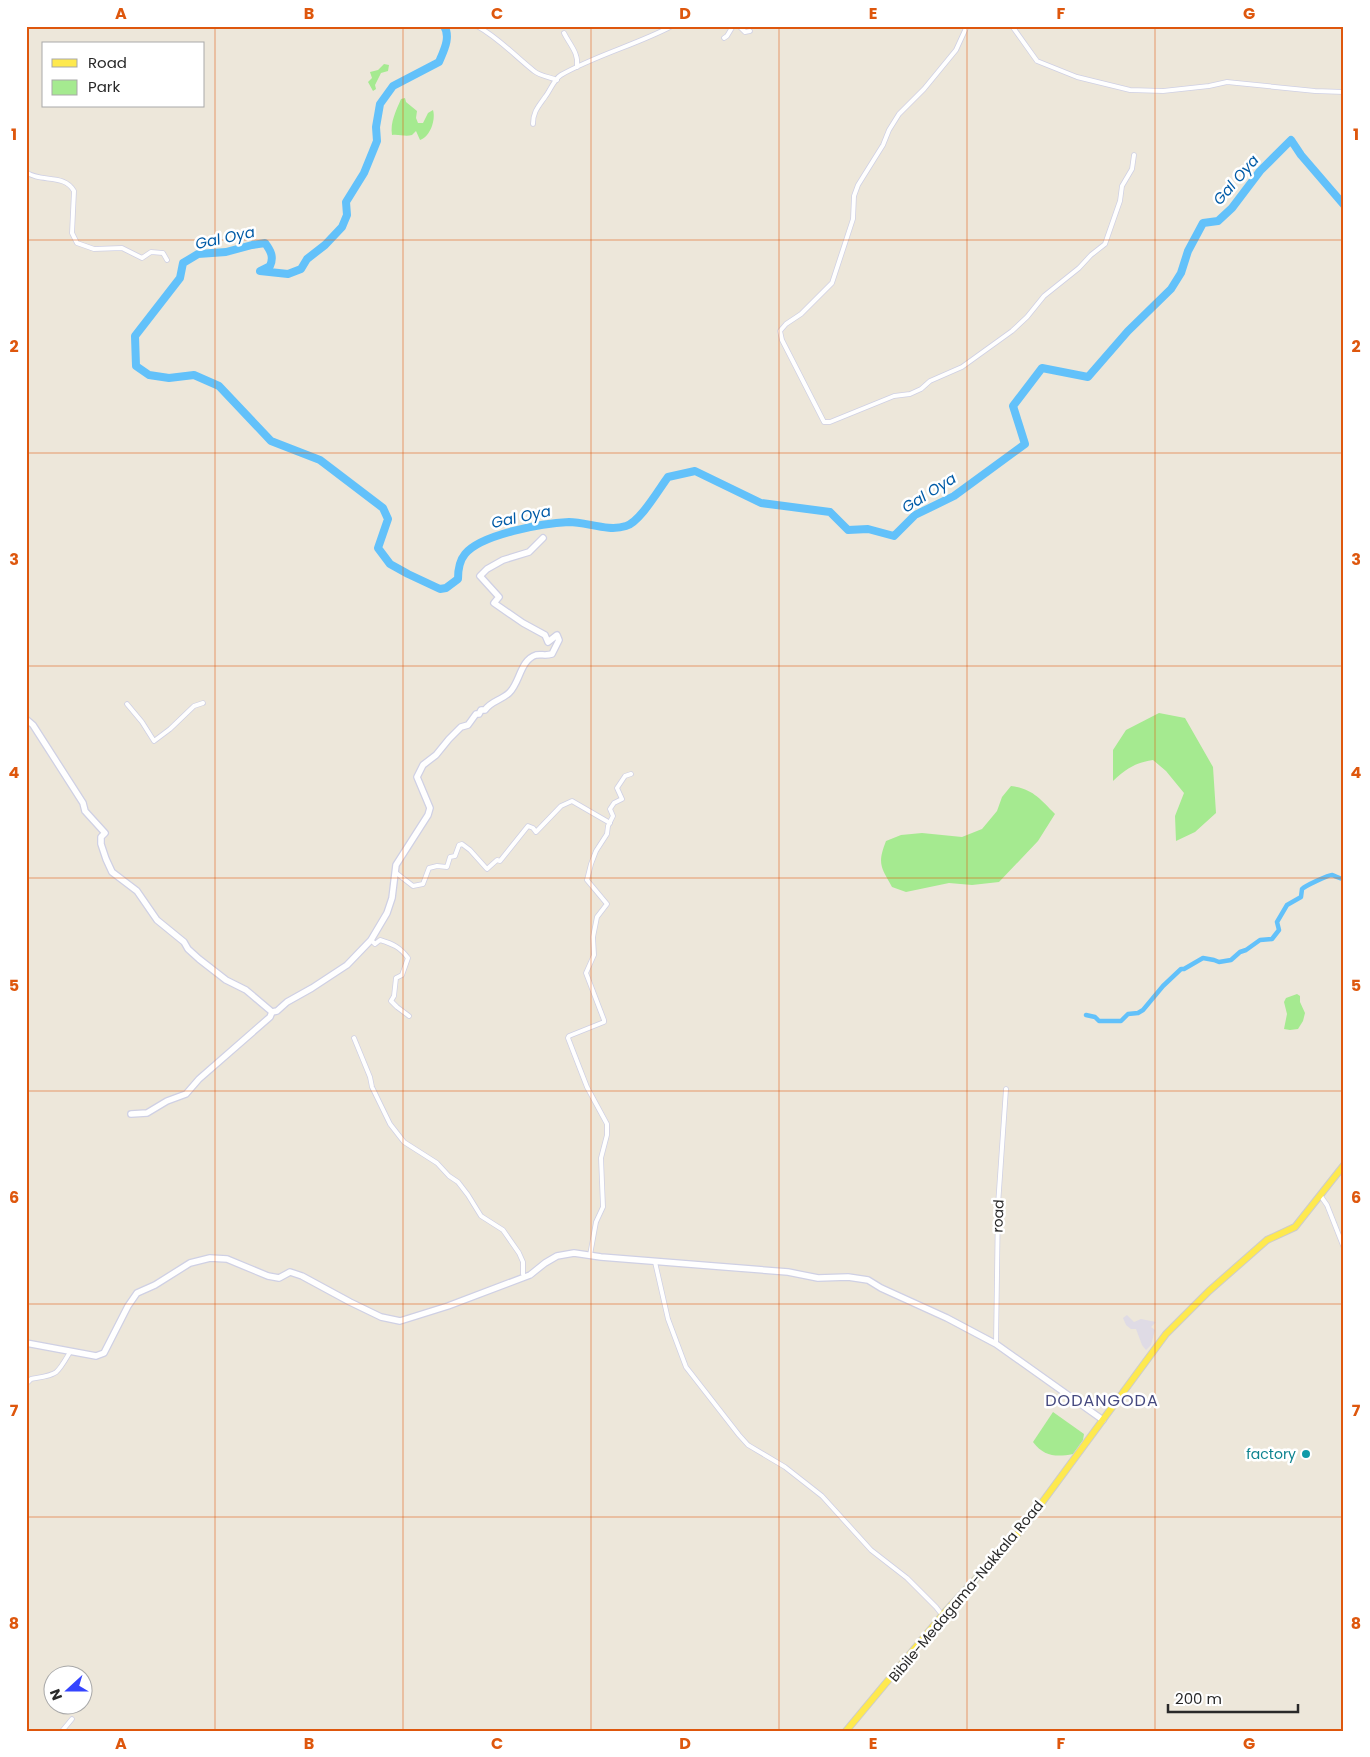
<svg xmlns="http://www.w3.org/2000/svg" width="1370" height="1757" font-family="Poppins,sans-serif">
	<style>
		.industrial { fill: #dfdbe5 }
		.green { fill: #a5ea90 }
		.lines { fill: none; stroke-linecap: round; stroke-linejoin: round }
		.canal { stroke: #62c1fa; stroke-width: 4.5 }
		.river { stroke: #62c1fa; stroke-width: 8 }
		.street-casing { stroke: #cfd0e4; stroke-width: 5.5 }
		.secondary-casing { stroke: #cfd0e4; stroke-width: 8 }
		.primary-casing { stroke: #ccc; stroke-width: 8 }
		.street { stroke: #fff; stroke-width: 4 }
		.secondary { stroke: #fff; stroke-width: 5.5 }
		.primary { stroke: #fee94e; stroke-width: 6 }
		.grid { fill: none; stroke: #de570d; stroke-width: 1; stroke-opacity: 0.55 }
		.culture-dot { fill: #0f9aa8; stroke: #fff; stroke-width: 2 }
		.labels { text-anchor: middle; stroke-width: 5; stroke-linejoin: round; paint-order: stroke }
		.street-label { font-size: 14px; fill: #292929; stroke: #fff }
		.culture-label { font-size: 14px; fill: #0d838f; stroke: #fff; text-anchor: end }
		.water-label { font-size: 15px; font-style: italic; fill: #005ba7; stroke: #fff }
		.quarter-label { font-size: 16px; letter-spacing: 1px; fill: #45497f; stroke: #fff }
		.neatline { fill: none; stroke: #de570d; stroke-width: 2 }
		.grid-label { font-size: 16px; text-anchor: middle; font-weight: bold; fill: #de570d }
	</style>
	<rect width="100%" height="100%" fill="#ede7da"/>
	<polygon class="industrial" points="1127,1315 1134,1322 1141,1319 1156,1322 1151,1327 1155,1330 1151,1345 1146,1350 1142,1345 1136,1329 1131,1329 1126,1325 1123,1318"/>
	<g class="green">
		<polygon points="384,64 389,65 388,71 381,73 375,85 376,89 373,91 368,82 372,78 370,72 378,70"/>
		<path d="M405,98L406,102L417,111L416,118L418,123H423L428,113L433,110C436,120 430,137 420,140L416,131L412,135C405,137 399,134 392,135C390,122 396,111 401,99Z"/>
		<path d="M1159,713L1185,718L1213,767L1216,813L1195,832L1176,841L1175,816L1184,793L1166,771L1153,760C1135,763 1127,768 1113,781V750L1126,730Z"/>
		<path d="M1011,786C1033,789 1040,799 1055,814L1038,841L999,882L972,885L949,883L906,892L892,887C881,867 877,864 886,841L901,835L922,833L962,837L982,829L997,811L1002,797Z"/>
		<polygon points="1297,994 1300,996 1300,1002 1305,1013 1303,1021 1298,1029 1290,1030 1284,1029 1287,1014 1284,1002 1286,998"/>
		<path d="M1053,1412L1084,1434L1083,1440L1073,1454C1057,1457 1044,1457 1033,1442Z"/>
	</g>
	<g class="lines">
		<path class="canal" d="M1086,1015L1095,1017L1099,1021H1121L1128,1014L1138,1013L1143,1010L1163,986L1181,969H1184L1203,958L1214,960L1219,962L1231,960L1240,952L1246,950L1260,940L1272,939L1279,930L1277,922L1287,905L1301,897L1302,889C1305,886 1328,875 1332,875C1336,876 1339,879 1344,879"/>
		<path class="river" d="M444,26C451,37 444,50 439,62L393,86L380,104L376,127L377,141L364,173L346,202L347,215L342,227L325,245L307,259L301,269L288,274L260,271L270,266C274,257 271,251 265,243L252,245L226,252L198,254L183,263L180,278L135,336L136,366L149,375L169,378L194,375L219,386L271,441L320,460L383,508L388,519L378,548L390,564L408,574L440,589L446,588L458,579C458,571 460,560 465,554C481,534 544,523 569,522C587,522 608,532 626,526C640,522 659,489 668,477L695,471L761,503L830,512L848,530L868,529L894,536L915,515L954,496L1025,444L1013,406L1042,368L1088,377L1128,331L1171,289L1181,273L1188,251L1203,223L1218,221L1232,208L1260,171L1291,140L1301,155L1344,205"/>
		<g class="street-casing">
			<g id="street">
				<path d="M477,26C499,38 515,56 534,71C540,76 550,77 557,80"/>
				<polyline points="739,26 745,32 750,31"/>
				<polyline points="967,26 956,50 924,89 899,114 889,130 883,145 858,185 854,196 853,219 832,283 801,314 786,324 780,331 782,340 824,422 830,422 894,396 910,394 921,389 930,381 962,367 1012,331 1027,317 1044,296 1079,268 1091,255 1105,244 1120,201 1122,186 1132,169 1134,155"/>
				<polyline points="1012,26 1037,61 1077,77 1130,90 1163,91 1209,86 1227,82 1315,91 1344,92"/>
				<path d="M564,33C570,45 579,53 577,67"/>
				<polyline points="724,38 727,36 733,26"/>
				<path d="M533,124C533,112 538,107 545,97C550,91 554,79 561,75C596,55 636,45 672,26"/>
				<path d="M26,172C40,183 64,173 74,191L72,233L77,243L94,249L122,248L142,258L151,252L163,253L167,260"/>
				<polyline points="127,704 142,722 154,741 170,729 194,706 203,703"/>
				<polyline points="395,872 413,886 423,884 429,868 437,866 447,867 450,857 455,856 459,845 462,844 470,850 487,869 497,860 500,861 528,826 533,828 536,832 561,806 572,801 610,823"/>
				<path d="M371,940L375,944L380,940C393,944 400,947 408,958L402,975L396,978L394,996L391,1001L397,1007L409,1016"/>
				<polyline points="354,1038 370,1077 372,1087 390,1124 404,1142 437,1163 449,1176 458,1182 468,1195 481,1216 503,1230 519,1253 523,1262 523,1274 525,1277"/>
				<polyline points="1320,1195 1327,1205 1344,1248"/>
				<polyline points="590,1255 596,1222 603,1207 601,1158 607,1135 607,1124 587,1087 568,1038 569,1036 604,1022 604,1020 586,973 594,955 593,937 597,917 607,904 587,880 591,864 596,851 607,834 608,826 613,816 610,809 614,803 622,799 617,788 625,776 631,774"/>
				<polyline points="655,1262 668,1319 686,1367 739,1435 748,1445 785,1467 822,1496 871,1550 907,1578 936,1607 943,1616"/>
				<polyline points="996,1344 998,1205 1006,1089"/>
				<path d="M26,1384L31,1379C58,1374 56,1376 70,1352"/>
				<polyline points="62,1731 72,1719"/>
			</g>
		</g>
		<g class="secondary-casing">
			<g id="secondary">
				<polyline points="26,719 33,725 83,803 85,811 105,833 101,837 101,844 106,859 112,872 137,891 157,920 184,942 188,949 199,959 226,980 246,990 272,1012"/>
				<path d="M131,1114L147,1113L167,1101L186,1094L199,1079L270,1017L272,1012L277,1011L287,1002L312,988L347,965L371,940L387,913L392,898L396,865L428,815L430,808L417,777L423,765L436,755L449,739L461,727L468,725L476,714H479L481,710H485C491,701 500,701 509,693C520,683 520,660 536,655C542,654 545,656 552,654L559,640L557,635L548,642L545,635L523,623L494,603L499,597L480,576L487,569L503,560L529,552L543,538"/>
				<polyline points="26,1343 96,1356 104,1353 128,1306 137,1293 155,1285 190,1263 210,1258 227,1259 268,1276 279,1278 290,1272 302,1276 350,1302 381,1317 400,1321 448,1306 530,1275 545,1263 557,1256 574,1253 601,1257 788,1272 818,1278 848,1277 868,1280 881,1288 947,1318 996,1344 1103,1420"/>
			</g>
		</g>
		<g class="primary-casing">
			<polyline id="primary" points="846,1731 945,1612 1024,1527 1166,1334 1209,1291 1267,1240 1295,1227 1344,1165"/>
		</g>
		<use href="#street" class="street"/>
		<use href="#secondary" class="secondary"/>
		<use href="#primary" class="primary"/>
	</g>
	<path class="grid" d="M215,26V1731M403,26V1731M591,26V1731M779,26V1731M967,26V1731M1155,26V1731M26,240H1344M26,453H1344M26,666H1344M26,878H1344M26,1091H1344M26,1304H1344M26,1517H1344"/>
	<circle class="culture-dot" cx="1306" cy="1454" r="5"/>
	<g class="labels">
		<g class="street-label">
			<text transform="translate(998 1216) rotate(-88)" y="5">road</text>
			<text transform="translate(966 1591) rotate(-50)" y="5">Bibile-Medagama-Nakkala Road</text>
		</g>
		<g class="culture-label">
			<text x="1296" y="1459">factory</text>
		</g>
		<g class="water-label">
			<text transform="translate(1236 180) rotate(-49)" y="5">Gal Oya</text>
			<text transform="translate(225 238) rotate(-12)" y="5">Gal Oya</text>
			<text transform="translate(929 493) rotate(-32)" y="5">Gal Oya</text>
			<text transform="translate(521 517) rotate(-12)" y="5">Gal Oya</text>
		</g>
		<g class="quarter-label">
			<text x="1102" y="1406">DODANGODA</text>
		</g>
	</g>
	<rect width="1370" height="1757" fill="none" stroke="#ffffff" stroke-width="55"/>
	<rect x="42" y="42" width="162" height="65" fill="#ffffff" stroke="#a9a9a9"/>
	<rect x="52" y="59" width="25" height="8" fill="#fee94e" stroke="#a9a9a9"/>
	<text x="88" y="68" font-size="15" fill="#292929">Road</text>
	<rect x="52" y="80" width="25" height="15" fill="#a5ea90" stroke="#a9a9a9"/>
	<text x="88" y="92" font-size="15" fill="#292929">Park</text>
	<g transform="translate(68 1690) rotate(249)"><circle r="24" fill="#ffffff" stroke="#a9a9a9"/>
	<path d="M0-4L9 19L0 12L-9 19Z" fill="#3544ff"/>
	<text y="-8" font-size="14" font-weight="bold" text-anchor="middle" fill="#292929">N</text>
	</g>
	<path d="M1168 1704v8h130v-8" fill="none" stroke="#292929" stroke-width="2.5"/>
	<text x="1175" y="1704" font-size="15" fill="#292929" stroke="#ffffff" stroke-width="4" paint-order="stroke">200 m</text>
	<rect x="28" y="28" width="1314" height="1702" class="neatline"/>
	<g class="grid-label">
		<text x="121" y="19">A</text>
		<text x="309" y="19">B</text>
		<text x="497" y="19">C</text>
		<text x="685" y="19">D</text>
		<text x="873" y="19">E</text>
		<text x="1061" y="19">F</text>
		<text x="1249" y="19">G</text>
		<text x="14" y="140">1</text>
		<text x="1356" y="140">1</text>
		<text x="14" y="352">2</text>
		<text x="1356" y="352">2</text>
		<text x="14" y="565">3</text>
		<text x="1356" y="565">3</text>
		<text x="14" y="778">4</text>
		<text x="1356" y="778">4</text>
		<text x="14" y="991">5</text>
		<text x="1356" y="991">5</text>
		<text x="14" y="1203">6</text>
		<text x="1356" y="1203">6</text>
		<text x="14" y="1416">7</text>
		<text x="1356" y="1416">7</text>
		<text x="14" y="1629">8</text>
		<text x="1356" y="1629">8</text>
		<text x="121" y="1749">A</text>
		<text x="309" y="1749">B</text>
		<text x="497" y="1749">C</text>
		<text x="685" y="1749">D</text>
		<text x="873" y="1749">E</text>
		<text x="1061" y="1749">F</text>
		<text x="1249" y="1749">G</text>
	</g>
</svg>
